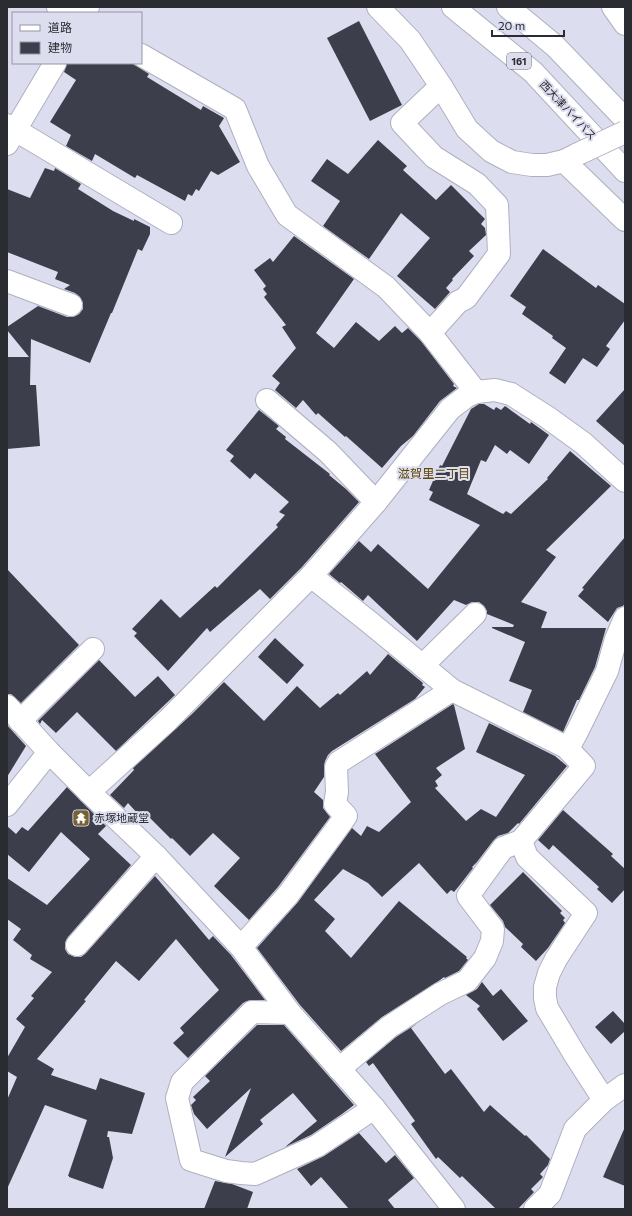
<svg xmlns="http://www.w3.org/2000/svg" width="632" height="1216" font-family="Commissioner,'Noto Sans JP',sans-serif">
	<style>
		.building { fill: #3d3e4c }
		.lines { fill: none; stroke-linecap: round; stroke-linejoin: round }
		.minor-casing { stroke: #aeb0c0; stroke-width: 24 }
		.tertiary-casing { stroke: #aeb0c0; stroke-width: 24 }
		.trunk-casing { stroke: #aeb0c0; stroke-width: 24 }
		.minor { stroke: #fff; stroke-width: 22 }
		.tertiary { stroke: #fff; stroke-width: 22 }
		.trunk { stroke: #fff; stroke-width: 22 }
		.tertiary-bridge-casing { stroke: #aeb0c0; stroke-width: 24; stroke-linecap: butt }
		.tertiary-bridge { stroke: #fff; stroke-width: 22 }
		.labels { text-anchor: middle; stroke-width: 4; stroke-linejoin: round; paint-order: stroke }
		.shield { fill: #dcddee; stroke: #60616a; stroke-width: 1 }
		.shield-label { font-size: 10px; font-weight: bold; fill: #2b2c32 }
		.street-label { font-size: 11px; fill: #2b2c32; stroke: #dcddee }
		.poi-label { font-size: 11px; fill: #2b2c32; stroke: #dcddee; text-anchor: start }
		.neighbourhood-label { font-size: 12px; fill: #60480a; stroke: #dcddee }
	</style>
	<rect width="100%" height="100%" fill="#dcddee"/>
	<g class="building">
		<polygon points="359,21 402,105 370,121 327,38"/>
		<polygon points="67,63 132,63 149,74 147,77 201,110 203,106 224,118 219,126 240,162 218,175 211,171 199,191 196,189 192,196 188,194 185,201 137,175 135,178 95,154 92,161 66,146 71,135 50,122 76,80 64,72"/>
		<polygon points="378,140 407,166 403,170 436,200 451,185 485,219 481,224 485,228 486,235 469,251 474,256 452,279 453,280 446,288 450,292 435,309 397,276 430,238 401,213 369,259 323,226 340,201 311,181 327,159 348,174"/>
		<polygon points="45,168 54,171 55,168 81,184 78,189 113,211 134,221 134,219 150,227 150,234 142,251 138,249 112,313 111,313 90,363 31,339 30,385 36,385 40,446 7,449 7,357 29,357 7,330 7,327 38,306 67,317 73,317 79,314 83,309 83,303 80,297 75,293 64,289 70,285 55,279 58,272 7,252 7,189 30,198"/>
		<polygon points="294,236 354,279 316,333 334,348 356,322 379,341 395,326 402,333 408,328 421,341 454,384 453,386 457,388 440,401 413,436 401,446 382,468 346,436 345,437 318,413 316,415 303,400 296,408 275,390 280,383 272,376 296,348 282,327 286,325 264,297 267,294 263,289 266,286 254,270 270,258 273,262"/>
		<polygon points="543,249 596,288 598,285 625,304 625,320 606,346 610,349 597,367 583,358 565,384 549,373 566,348 552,338 553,336 522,314 526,307 510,296"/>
		<polygon points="625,389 625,446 596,421"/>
		<polygon points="479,404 484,404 494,410 496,407 501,410 505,406 530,424 531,422 549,435 529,464 510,450 507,454 495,445 486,462 481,460 467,494 503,514 506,511 511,514 548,479 547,478 570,451 611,486 546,550 556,557 521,602 547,612 541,628 606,628 595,667 579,700 577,700 563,732 523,712 532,690 509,681 525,642 492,628 492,627 513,627 514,625 487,614 487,611 484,606 479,602 472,602 466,605 454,600 417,641 368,595 363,601 341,582 340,583 329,574 359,541 371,552 378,544 428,589 480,525 429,500 433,492 429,490 440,465 442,466 471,409"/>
		<polygon points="259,410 279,426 276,429 286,437 285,439 330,474 329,475 346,489 359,502 302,567 270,599 260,589 210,632 207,628 168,671 134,636 137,633 132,629 161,599 180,618 215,586 217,588 278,527 276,525 285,515 279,512 289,502 255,473 250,479 230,461 234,456 226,450"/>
		<polygon points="625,537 625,603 623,606 617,608 608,622 578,596 584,589 582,588"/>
		<polygon points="7,569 79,645 21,703 11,694 7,694"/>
		<polygon points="275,638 304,665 287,684 258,657"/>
		<polygon points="388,654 423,683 422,685 425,687 415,699 332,751 328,755 325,761 324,767 324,777 314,792 323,800 323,808 330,817 278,887 249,920 214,886 240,858 213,833 190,856 172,838 171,839 143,811 139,815 128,803 124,808 110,795 134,770 133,768 192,714 224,682 264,721 297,686 320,708 338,693 340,695 367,671 370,675"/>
		<polygon points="99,660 135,697 158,676 175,695 116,751 77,712 56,733 42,720 40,724 38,721"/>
		<polygon points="453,704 454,705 465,749 436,768 442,775 435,781 438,786 435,788 466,821 481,809 496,817 525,775 476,752 489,723 555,756 567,766 519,824 518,823 508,833 498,836 493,841 477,862 472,867 473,868 459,886 454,892 451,890 447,894 419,863 382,897 368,883 343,869 314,900 335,919 325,931 351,958 399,901 467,957 466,958 468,960 459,971 445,978 444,977 440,980 382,1017 341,1051 300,1005 257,948 298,902 352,828 361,836 367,826 379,832 411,802 375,754"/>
		<polygon points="7,725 26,746 7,777"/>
		<polygon points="67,787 106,826 98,834 131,865 68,937 65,943 65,949 68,954 75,957 81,957 86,953 155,876 209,940 213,936 231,955 265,1000 252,1000 247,1001 243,1003 188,1058 173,1043 184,1033 180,1028 219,990 176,939 139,981 116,961 84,1000 86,1001 37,1059 54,1069 51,1075 96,1090 100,1078 145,1093 132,1134 108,1131 107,1137 109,1137 113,1158 103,1189 69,1177 69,1176 68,1176 87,1120 45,1105 7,1189 7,1100 17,1077 7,1071 7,1058 25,1027 16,1019 34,998 31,996 52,972 30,959 32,955 13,940 21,929 7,919 7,878 47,905 90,859 61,832 29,872 7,854 7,826 16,834 22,827 28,831"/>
		<polygon points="563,810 613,854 611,856 625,869 625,889 612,903 597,889 599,887 553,845 549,850 538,840"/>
		<polygon points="523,872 562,911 560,913 565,918 563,920 565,923 548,948 536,961 521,947 523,944 505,927 503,921 490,905"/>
		<polygon points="482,982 493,996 501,989 528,1021 503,1041 477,1009 480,1006 466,995 477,989"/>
		<polygon points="613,1011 625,1024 625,1031 611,1044 595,1027"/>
		<polygon points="418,1023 411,1028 445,1074 451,1069 484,1112 490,1105 525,1136 526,1135 550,1159 548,1165 540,1174 543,1177 531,1189 534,1192 518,1209 496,1209 462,1176 460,1178 438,1157 436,1159 411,1124 415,1121 373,1063 369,1066 366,1062 396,1037"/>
		<polygon points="257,1025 284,1025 354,1105 342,1114 311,1135 285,1147 317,1121 293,1093 260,1120 263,1124 225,1157 251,1088 207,1129 194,1114 191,1105 196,1100 193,1097 210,1081 205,1076"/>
		<polygon points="625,1127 625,1186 603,1177"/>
		<polygon points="359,1133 386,1163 395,1155 414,1178 388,1200 395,1209 349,1209 321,1177 311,1186 297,1169 324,1156"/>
		<polygon points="215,1181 232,1184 253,1192 247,1209 204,1209"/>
	</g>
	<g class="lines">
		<g class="minor-casing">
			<g id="minor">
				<polyline points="58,7 68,13"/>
				<polyline points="613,7 625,24"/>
				<polyline points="84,13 88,7"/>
				<polyline points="141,55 235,109 258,166 287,215 386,287 430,333 476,392"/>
				<polyline points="7,125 171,223"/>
				<polyline points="7,144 55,63"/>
				<polyline points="7,281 71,305"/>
				<polyline points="430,333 458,302 466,298 499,254 497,205 477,184 434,157 402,123 441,86"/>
				<polyline points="267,400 328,452 376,502"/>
				<polyline points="311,576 368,621 452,690"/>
				<polyline points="423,665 475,614"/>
				<polyline points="7,706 49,752 89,792 156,856 241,947 290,1013 374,1108 454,1209"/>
				<polyline points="20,721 93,649"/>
				<polyline points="566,747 584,766 521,841 527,857 586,913 556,959 549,973 545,987 545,998 547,1008 575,1055 604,1100"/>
				<polyline points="89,792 168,720 311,576 376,502 450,409 467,396 476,392 495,390 511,394 547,417 583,443 625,481"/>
				<polyline points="7,805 49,752"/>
				<polyline points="77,945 156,856"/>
				<polyline points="241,947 288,895 346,816 335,804 337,792 336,767 339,762 452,690 566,747 571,743 577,732 607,671 616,639 625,618"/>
				<polyline points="290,1013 252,1012 182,1082 177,1098 191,1160 226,1171 241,1173 255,1174 317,1146 374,1108"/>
				<polyline points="339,1069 389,1027 440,994 467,981 485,958 492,941 493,929 468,896 503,848 521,841"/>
				<polyline points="535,1209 550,1194 575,1129 604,1100 625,1085"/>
			</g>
		</g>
		<g class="tertiary-casing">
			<g id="tertiary">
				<polyline points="378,7 410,40 441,86 467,129 491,151 512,162 532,165 547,165 564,161 578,154"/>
				<polyline points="564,161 625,220"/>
			</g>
		</g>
		<g class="trunk-casing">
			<g id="trunk">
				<polyline points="453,7 533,72 625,171"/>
				<polyline points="508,7 555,46 625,119"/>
			</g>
		</g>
		<use href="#minor" class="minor"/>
		<use href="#tertiary" class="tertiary"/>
		<use href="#trunk" class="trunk"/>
		<g class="tertiary-bridge-casing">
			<polyline id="tertiary-bridge" points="578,154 625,132"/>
		</g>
		<use href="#tertiary-bridge" class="tertiary-bridge"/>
	</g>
	<defs>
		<g id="temple-square" transform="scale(0.9)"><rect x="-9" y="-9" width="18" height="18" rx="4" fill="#776130" stroke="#dcddee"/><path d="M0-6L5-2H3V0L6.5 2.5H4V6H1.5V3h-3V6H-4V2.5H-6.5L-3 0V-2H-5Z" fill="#fff"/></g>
	</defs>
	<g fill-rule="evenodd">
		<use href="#temple-square" x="81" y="818"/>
	</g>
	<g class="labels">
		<rect class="shield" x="507" y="53" width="24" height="16" rx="3"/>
		<g class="shield-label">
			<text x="519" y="65">161</text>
		</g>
		<g class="street-label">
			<text transform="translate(568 110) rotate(47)" y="4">西大津バイパス</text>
		</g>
		<g class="poi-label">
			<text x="94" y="822">赤塚地蔵堂</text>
		</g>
		<g class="neighbourhood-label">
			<text x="434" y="478">滋賀里二丁目</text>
		</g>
	</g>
	<rect width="632" height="1216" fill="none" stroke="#2b2c32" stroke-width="16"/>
	<rect x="12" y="12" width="130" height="52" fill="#dcddee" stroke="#9596a3"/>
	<rect x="20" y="25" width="20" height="6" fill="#ffffff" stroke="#9596a3"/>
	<text x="48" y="32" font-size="12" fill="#2b2c32">道路</text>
	<rect x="20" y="42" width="20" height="12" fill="#3d3e4c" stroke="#9596a3"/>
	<text x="48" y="52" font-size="12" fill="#2b2c32">建物</text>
	<path d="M492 30v6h72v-6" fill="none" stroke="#2b2c32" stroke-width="2"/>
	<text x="498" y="30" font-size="12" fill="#2b2c32" stroke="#dcddee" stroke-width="3" paint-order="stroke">20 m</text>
</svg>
